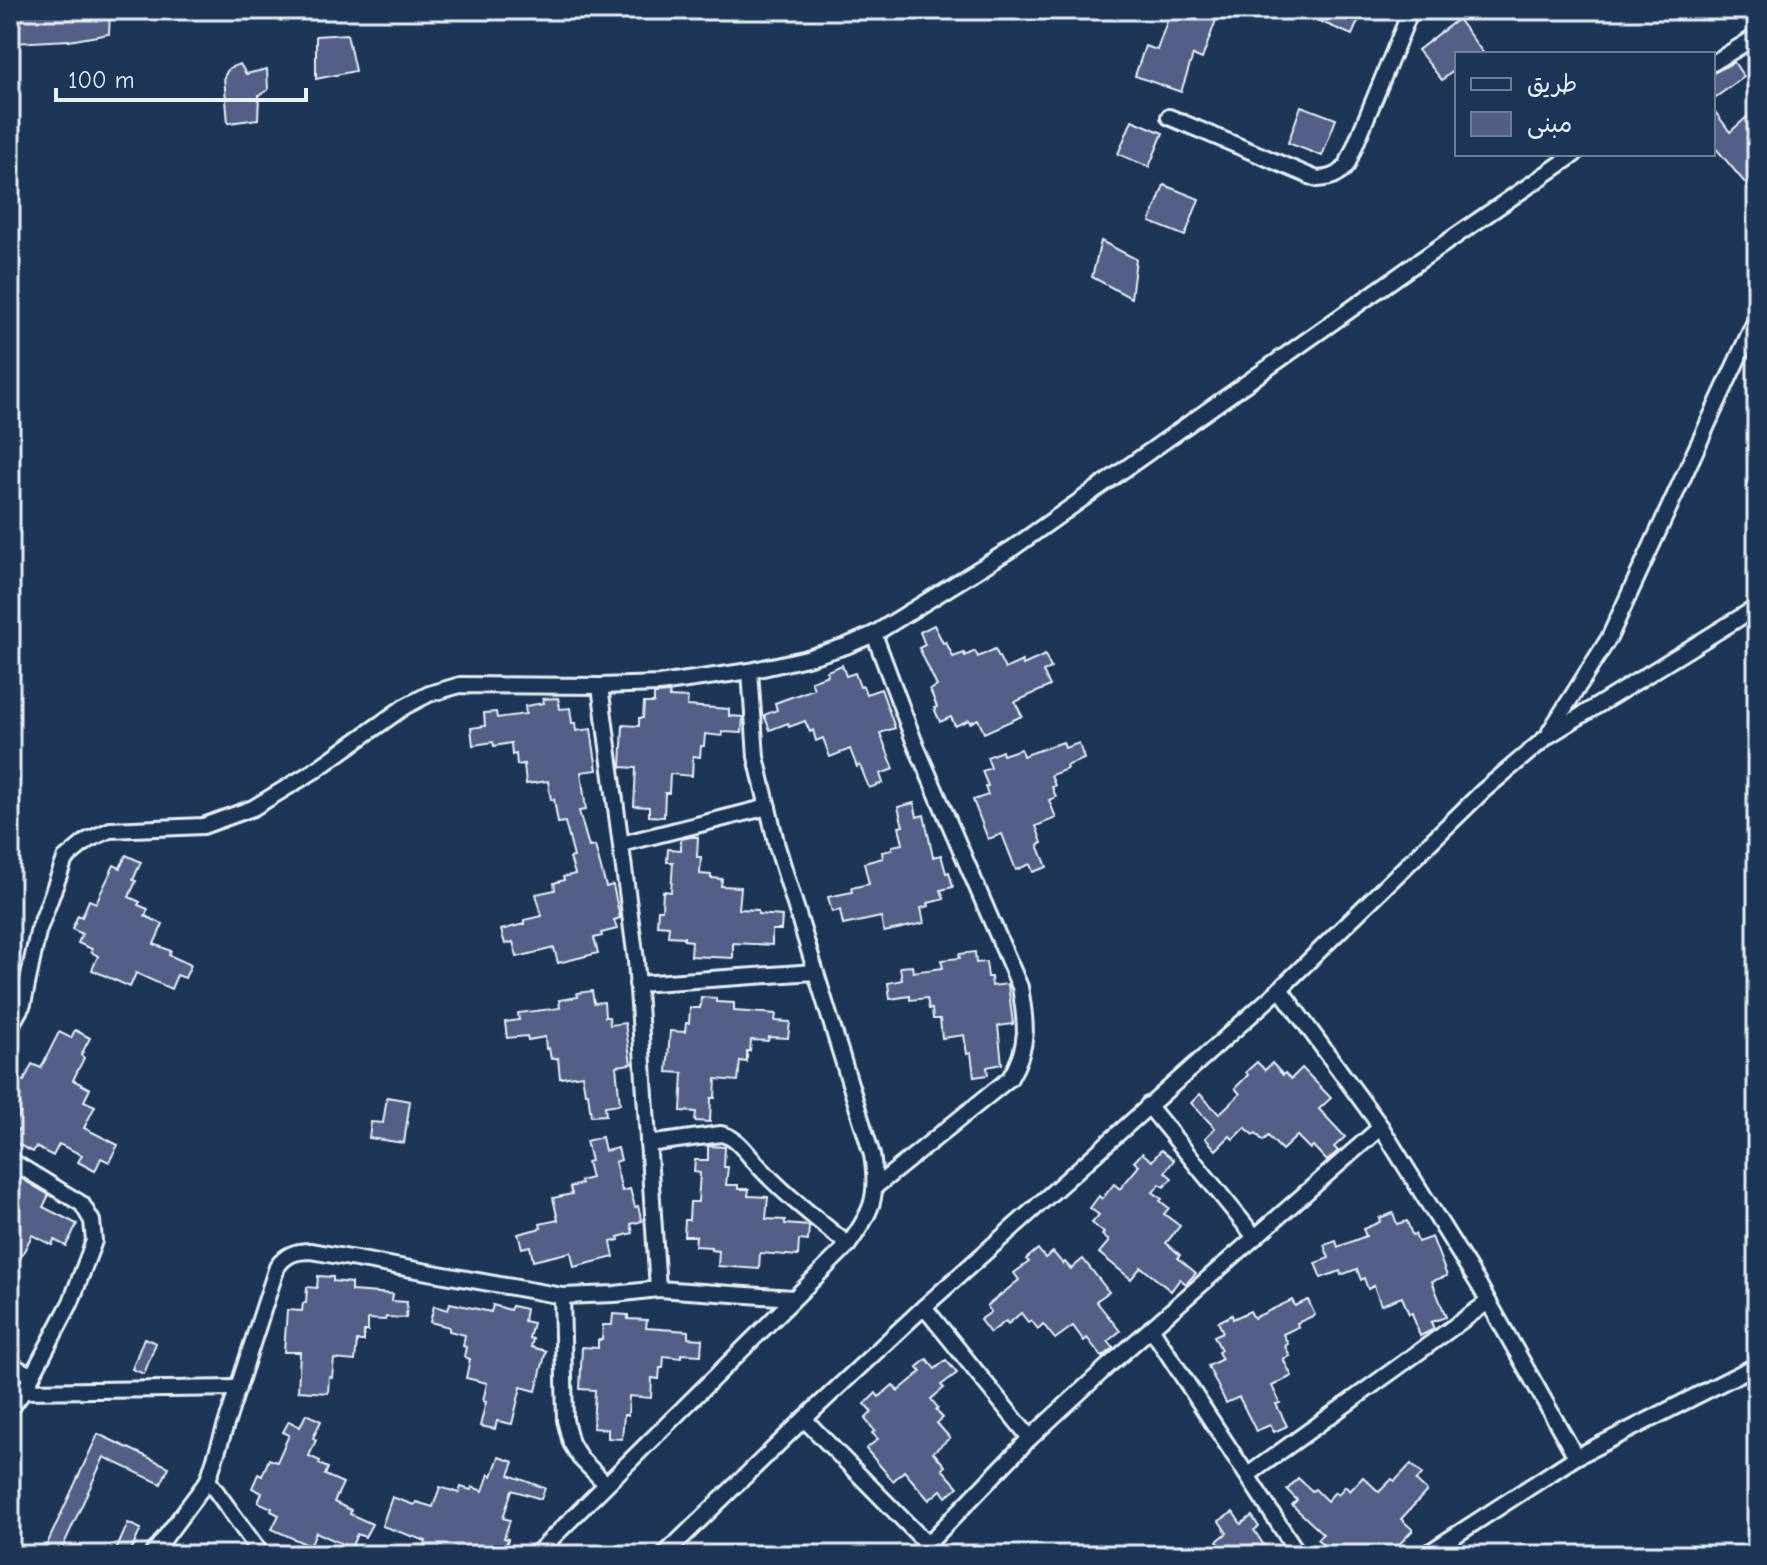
<svg xmlns="http://www.w3.org/2000/svg" width="1767" height="1565" font-family="'Comic Neue','Playpen Sans Arabic',sans-serif">
	<style>
		.building { fill: #535e86; stroke: #e8f1f8; stroke-width: 2 }
		.lines { fill: none; stroke-linecap: round; stroke-linejoin: round }
		.minor-casing { stroke: #e8f1f8; stroke-width: 20 }
		.minor { stroke: #1d3557; stroke-width: 14 }
	</style>
	<rect width="100%" height="100%" fill="#1d3557"/>
	<filter id="ink" filterUnits="userSpaceOnUse"><feTurbulence type="fractalNoise" baseFrequency=".0125" numOctaves="2"/><feDisplacementMap in="SourceGraphic" scale="16" xChannelSelector="R" yChannelSelector="G"/><feConvolveMatrix kernelMatrix="1 2 1 2 8 2 1 2 1" color-interpolation-filters="sRGB"/></filter>
	<g filter="url(#ink)">
		<g class="building">
			<polygon points="10,10 110,10 109,34 69,41 69,40 13,43"/>
			<polygon points="1171,10 1199,10 1217,17 1202,59 1193,55 1181,92 1135,76 1145,46 1157,50"/>
			<polygon points="1293,10 1363,10 1352,35"/>
			<polygon points="1458,19 1484,54 1457,54 1457,68 1442,80 1418,50"/>
			<polygon points="347,34 355,71 316,79 316,36"/>
			<polygon points="1734,62 1744,77 1713,99 1713,73"/>
			<polygon points="240,64 246,74 267,69 268,90 259,95 258,119 228,123 224,77 229,68"/>
			<polygon points="1301,106 1336,119 1322,156 1288,143"/>
			<polygon points="1757,108 1757,129 1747,138 1757,150 1757,197 1713,145 1713,109 1730,132"/>
			<polygon points="1132,120 1163,133 1149,167 1118,154"/>
			<polygon points="1164,185 1199,199 1185,236 1150,222"/>
			<polygon points="1101,241 1136,259 1131,298 1092,277"/>
			<polygon points="934,625 943,643 946,642 953,657 964,653 965,656 975,651 978,657 995,649 1005,669 1022,661 1023,665 1045,655 1051,668 1043,672 1050,686 1015,702 1022,716 984,733 978,719 970,723 969,720 955,726 951,717 940,722 934,708 937,707 930,690 937,686 919,648 925,645 920,632"/>
			<polygon points="842,665 846,676 855,673 860,687 863,686 866,694 881,689 895,728 880,733 894,769 880,774 883,783 869,788 860,765 857,767 850,749 830,757 823,738 816,741 813,730 810,732 805,721 789,727 788,723 770,730 764,715 777,710 775,703 814,689 811,681 828,675 827,671"/>
			<polygon points="670,693 669,697 688,698 687,706 729,709 729,716 743,717 742,733 722,732 722,736 705,734 704,746 701,746 700,757 693,756 692,776 670,774 669,793 665,793 664,817 649,816 649,807 634,806 636,768 621,767 623,725 639,726 639,718 643,718 644,703 654,703 654,694"/>
			<polygon points="558,698 560,709 570,708 572,723 575,723 576,731 591,729 597,770 581,772 586,810 579,811 589,847 595,846 606,887 613,885 620,918 614,920 617,929 601,933 602,936 594,938 598,953 558,963 554,948 517,957 513,942 505,944 501,930 524,924 524,920 542,916 536,894 555,890 554,883 564,880 563,877 575,874 570,858 574,857 565,822 558,823 554,799 551,800 548,781 526,784 524,764 517,765 516,754 512,755 511,743 494,746 493,742 473,745 471,728 485,726 484,713 496,712 497,718 526,714 525,706 544,703 543,699"/>
			<polygon points="1063,742 1065,748 1079,743 1084,759 1066,766 1067,769 1051,775 1055,786 1052,787 1056,797 1049,800 1056,818 1036,826 1042,843 1038,845 1047,867 1033,872 1030,864 1016,870 1002,834 988,839 973,800 988,795 985,787 988,786 982,771 991,768 987,757 1002,751 1003,755 1021,749 1023,756"/>
			<polygon points="914,803 917,817 924,815 933,857 941,855 946,873 949,872 953,887 941,890 944,899 928,903 929,906 921,908 924,923 884,932 881,917 843,925 840,910 832,912 828,897 852,892 851,888 869,884 864,863 883,858 882,852 892,850 892,846 903,844 899,827 903,826 898,807"/>
			<polygon points="691,837 698,837 697,857 701,857 700,874 711,875 711,878 722,879 721,886 741,887 739,909 758,910 758,914 782,916 781,930 772,930 772,945 733,943 733,958 691,956 692,941 684,940 684,937 668,936 669,926 657,925 658,910 662,910 663,891 671,892 673,862 667,862 668,849 681,850 681,839"/>
			<polygon points="126,855 141,862 133,880 136,881 129,897 140,902 138,905 148,909 145,916 163,924 154,944 171,951 169,955 191,965 185,978 177,975 171,989 136,973 130,987 92,970 98,956 91,952 92,949 78,943 82,934 72,929 78,915 82,917 89,900 96,903 114,865 120,868"/>
			<polygon points="975,952 976,963 986,962 988,977 991,977 992,986 1008,984 1013,1024 998,1026 1002,1064 987,1067 988,1075 974,1077 971,1053 967,1054 964,1035 942,1038 940,1019 933,1019 932,1009 929,1009 927,998 910,1000 910,996 890,999 888,983 902,980 900,967 912,966 913,972 943,968 941,960 960,958 959,954"/>
			<polygon points="592,991 594,1003 604,1002 605,1017 609,1017 610,1025 625,1023 631,1064 616,1066 620,1104 605,1106 606,1115 591,1116 588,1093 585,1093 582,1075 560,1078 558,1058 551,1059 549,1048 546,1049 545,1037 528,1040 527,1036 507,1038 505,1022 519,1020 518,1013 560,1008 559,1000 578,997 577,993"/>
			<polygon points="701,997 716,998 716,1002 734,1003 734,1011 776,1014 775,1021 790,1022 788,1038 769,1037 768,1041 751,1040 750,1051 747,1051 747,1062 740,1061 738,1081 716,1079 715,1098 711,1098 710,1122 695,1121 696,1112 681,1111 683,1073 667,1072 670,1031 685,1032 686,1023 689,1023 690,1008 700,1008"/>
			<polygon points="75,1030 90,1038 81,1055 84,1058 73,1080 90,1089 84,1101 95,1106 84,1128 118,1145 109,1162 101,1158 95,1171 78,1162 82,1155 59,1144 53,1156 36,1147 33,1152 13,1142 18,1130 13,1127 20,1113 16,1112 20,1104 10,1099 10,1092 17,1078 24,1081 32,1064 41,1068 59,1032 71,1038"/>
			<polygon points="1257,1062 1265,1070 1272,1063 1283,1075 1285,1073 1291,1079 1302,1068 1331,1098 1319,1109 1345,1137 1334,1147 1338,1151 1327,1161 1313,1146 1310,1149 1297,1136 1282,1150 1268,1136 1263,1141 1256,1133 1253,1135 1245,1127 1233,1139 1230,1136 1216,1150 1205,1138 1215,1128 1191,1103 1200,1094 1219,1114 1240,1094 1235,1088 1248,1075 1246,1072"/>
			<polygon points="387,1097 410,1101 404,1143 369,1138 371,1122 383,1123"/>
			<polygon points="602,1137 605,1151 618,1148 621,1160 615,1162 622,1191 630,1189 635,1207 638,1206 642,1221 631,1224 633,1233 618,1237 619,1240 611,1242 614,1257 574,1267 571,1252 533,1261 530,1246 522,1248 518,1234 541,1228 540,1224 558,1220 553,1198 572,1194 570,1187 581,1184 580,1181 591,1178 587,1162 591,1161 586,1141"/>
			<polygon points="708,1146 725,1147 724,1167 728,1167 726,1185 738,1185 738,1189 749,1189 748,1196 768,1197 766,1219 785,1220 785,1224 809,1226 808,1241 799,1240 798,1256 760,1253 759,1269 718,1266 719,1251 711,1250 711,1247 695,1246 696,1236 684,1236 685,1220 689,1220 690,1202 698,1202 700,1173 694,1172 695,1160 708,1160"/>
			<polygon points="1161,1150 1174,1160 1165,1172 1172,1178 1164,1187 1160,1184 1153,1192 1162,1199 1160,1201 1169,1208 1164,1214 1180,1226 1166,1243 1180,1255 1178,1258 1196,1273 1186,1284 1180,1279 1171,1291 1141,1267 1131,1279 1099,1253 1109,1241 1102,1235 1104,1233 1092,1223 1099,1215 1090,1208 1099,1196 1102,1199 1114,1184 1120,1189 1139,1166 1134,1162 1142,1153 1152,1161"/>
			<polygon points="15,1175 49,1195 43,1207 77,1224 66,1246 54,1240 52,1245 32,1235 20,1259 10,1254 10,1186"/>
			<polygon points="1393,1213 1397,1224 1407,1221 1412,1235 1415,1234 1418,1242 1432,1237 1447,1276 1432,1281 1446,1317 1431,1322 1434,1329 1420,1336 1412,1313 1409,1314 1402,1297 1381,1305 1374,1286 1368,1289 1364,1278 1361,1280 1357,1269 1341,1275 1340,1271 1321,1278 1315,1263 1329,1258 1324,1245 1336,1241 1338,1247 1366,1236 1363,1229 1380,1222 1379,1218"/>
			<polygon points="1038,1249 1045,1258 1053,1252 1063,1264 1065,1262 1071,1269 1083,1259 1109,1292 1096,1301 1120,1331 1108,1341 1114,1348 1102,1357 1087,1338 1084,1341 1073,1326 1055,1339 1043,1324 1038,1329 1031,1320 1028,1322 1021,1313 1008,1324 1006,1321 990,1333 980,1320 991,1312 987,1306 1019,1280 1014,1273 1029,1262 1026,1259"/>
			<polygon points="318,1276 333,1277 333,1281 351,1283 351,1291 393,1294 392,1301 407,1302 406,1318 386,1317 385,1320 368,1319 368,1331 364,1331 364,1341 357,1341 355,1361 334,1359 332,1378 329,1377 328,1393 298,1391 300,1352 284,1352 287,1310 302,1311 303,1303 306,1303 307,1287 317,1288"/>
			<polygon points="1292,1300 1295,1306 1308,1300 1315,1315 1297,1323 1298,1327 1283,1334 1288,1344 1285,1346 1290,1356 1283,1359 1292,1376 1272,1386 1280,1403 1276,1404 1287,1426 1274,1432 1270,1425 1256,1431 1239,1397 1226,1403 1208,1366 1222,1359 1218,1352 1221,1350 1214,1336 1223,1332 1218,1322 1232,1315 1233,1319 1250,1311 1254,1318"/>
			<polygon points="450,1303 491,1312 493,1305 510,1310 512,1306 526,1309 524,1321 533,1323 529,1338 533,1339 531,1347 546,1351 536,1391 521,1387 512,1424 497,1421 495,1429 480,1426 486,1402 483,1401 487,1383 466,1378 470,1359 464,1357 466,1347 463,1346 465,1335 449,1331 449,1327 430,1322 434,1306 448,1310"/>
			<polygon points="613,1314 628,1315 628,1319 647,1320 646,1328 688,1331 688,1338 702,1339 701,1355 681,1354 681,1358 664,1356 663,1368 660,1368 659,1379 652,1378 651,1398 629,1396 628,1415 624,1415 622,1439 608,1438 608,1429 593,1428 595,1390 580,1389 582,1347 598,1348 598,1340 602,1340 603,1325 612,1325"/>
			<polygon points="144,1338 156,1343 144,1374 132,1369"/>
			<polygon points="927,1359 935,1369 946,1360 957,1373 941,1385 944,1388 931,1399 938,1408 936,1410 943,1418 937,1423 950,1438 933,1452 945,1466 942,1469 958,1487 946,1497 941,1490 929,1500 904,1471 893,1481 866,1449 878,1439 872,1433 875,1431 865,1419 872,1412 865,1404 876,1393 879,1397 893,1385 898,1391 921,1372 917,1367"/>
			<polygon points="306,1414 321,1421 313,1438 316,1440 309,1456 320,1461 319,1464 328,1468 325,1475 343,1483 334,1502 351,1510 350,1514 372,1524 365,1537 357,1534 351,1548 316,1532 310,1546 272,1529 279,1515 271,1511 272,1508 258,1502 262,1493 252,1488 258,1474 262,1476 269,1459 277,1462 289,1435 283,1432 289,1421 300,1427"/>
			<polygon points="98,1434 169,1467 161,1484 104,1457 59,1555 42,1555"/>
			<polygon points="499,1457 514,1462 509,1475 545,1488 541,1499 512,1490 503,1518 510,1520 504,1538 508,1539 503,1554 493,1550 491,1555 422,1555 426,1541 382,1526 392,1497 414,1505 416,1502 433,1507 440,1487 459,1493 461,1487 471,1490 472,1487 483,1491 489,1474 492,1476"/>
			<polygon points="1411,1464 1422,1474 1416,1481 1427,1491 1401,1519 1413,1530 1389,1555 1379,1555 1373,1549 1368,1555 1334,1555 1317,1539 1323,1534 1292,1505 1297,1500 1287,1490 1298,1478 1312,1491 1315,1489 1327,1501 1335,1492 1338,1495 1345,1486 1350,1491 1363,1477 1379,1492 1392,1479 1395,1481"/>
			<polygon points="1233,1512 1241,1524 1252,1516 1259,1527 1254,1530 1270,1555 1238,1555 1231,1546 1224,1551 1217,1541 1227,1533 1219,1521"/>
			<polygon points="128,1523 141,1529 129,1555 114,1555"/>
		</g>
		<g class="lines">
			<g class="minor-casing">
				<g id="minor">
					<polyline points="1713,63 1757,36"/>
					<path d="M1169,117L1317,179C1330,178 1339,176 1347,165L1411,10"/>
					<path d="M874,634L914,741L1020,987C1026,1023 1030,1045 1010,1078L875,1187"/>
					<polyline points="600,686 636,960 658,1289"/>
					<polyline points="1550,731 1609,638 1757,317"/>
					<polyline points="621,844 768,807"/>
					<polyline points="637,984 815,972"/>
					<polyline points="1280,989 1381,1127 1479,1285 1576,1457 1425,1555"/>
					<polyline points="10,1027 23,1004 38,932 65,859 88,840 110,830 203,826 253,808 314,771 404,707 429,694 460,685 600,686 659,684 750,671 807,658 846,646 874,634 1013,548 1415,264 1575,154"/>
					<polyline points="1148,1105 1255,1237"/>
					<path d="M648,1144L721,1134C736,1137 745,1151 754,1161C782,1193 816,1218 848,1245"/>
					<polyline points="10,1160 82,1204 92,1221 94,1241 71,1302 24,1391 10,1409"/>
					<polyline points="562,1296 565,1420 571,1443 580,1458 606,1484"/>
					<polyline points="924,1307 1030,1438"/>
					<polyline points="1151,1328 1299,1555"/>
					<polyline points="10,1364 32,1376"/>
					<polyline points="24,1391 238,1388"/>
					<polyline points="804,1419 927,1544"/>
					<polyline points="1576,1457 1757,1365"/>
					<polyline points="1248,1475 1488,1302"/>
					<polyline points="208,1480 262,1555"/>
					<path d="M152,1555L208,1480L277,1267C286,1254 296,1251 311,1251L562,1296L615,1294L658,1289L793,1298"/>
					<path d="M535,1555L848,1245C872,1212 879,1197 872,1155L777,846L756,757L750,671"/>
					<polyline points="664,1555 804,1419 924,1307 1280,989 1483,791 1548,736 1757,607"/>
					<polyline points="917,1555 1030,1438 1108,1366 1381,1127"/>
				</g>
			</g>
			<use href="#minor" class="minor"/>
		</g>
	</g>
	<rect width="1767" height="1565" fill="none" stroke="#1d3557" stroke-width="40"/>
	<rect x="20" y="20" width="1727" height="1525" fill="none" stroke="#e8f1f8" stroke-width="3" filter="url(#ink)"/>
	<rect x="1455" y="52" width="260" height="104" fill="#1d3557" stroke="#6e8097" stroke-width="2"/>
	<rect x="1471" y="78" width="40" height="12" fill="#1d3557" stroke="#6e8097" stroke-width="2"/>
	<text x="1527" y="92" font-size="24" fill="#e8f1f8">طريق</text>
	<rect x="1471" y="112" width="40" height="24" fill="#535e86" stroke="#6e8097" stroke-width="2"/>
	<text x="1527" y="132" font-size="24" fill="#e8f1f8">مبنى</text>
	<path d="M56 88v12h250v-12" fill="none" stroke="#e8f1f8" stroke-width="4"/>
	<text x="68" y="88" font-size="24" fill="#e8f1f8" stroke="#1d3557" stroke-width="6" paint-order="stroke">100 m</text>
</svg>
